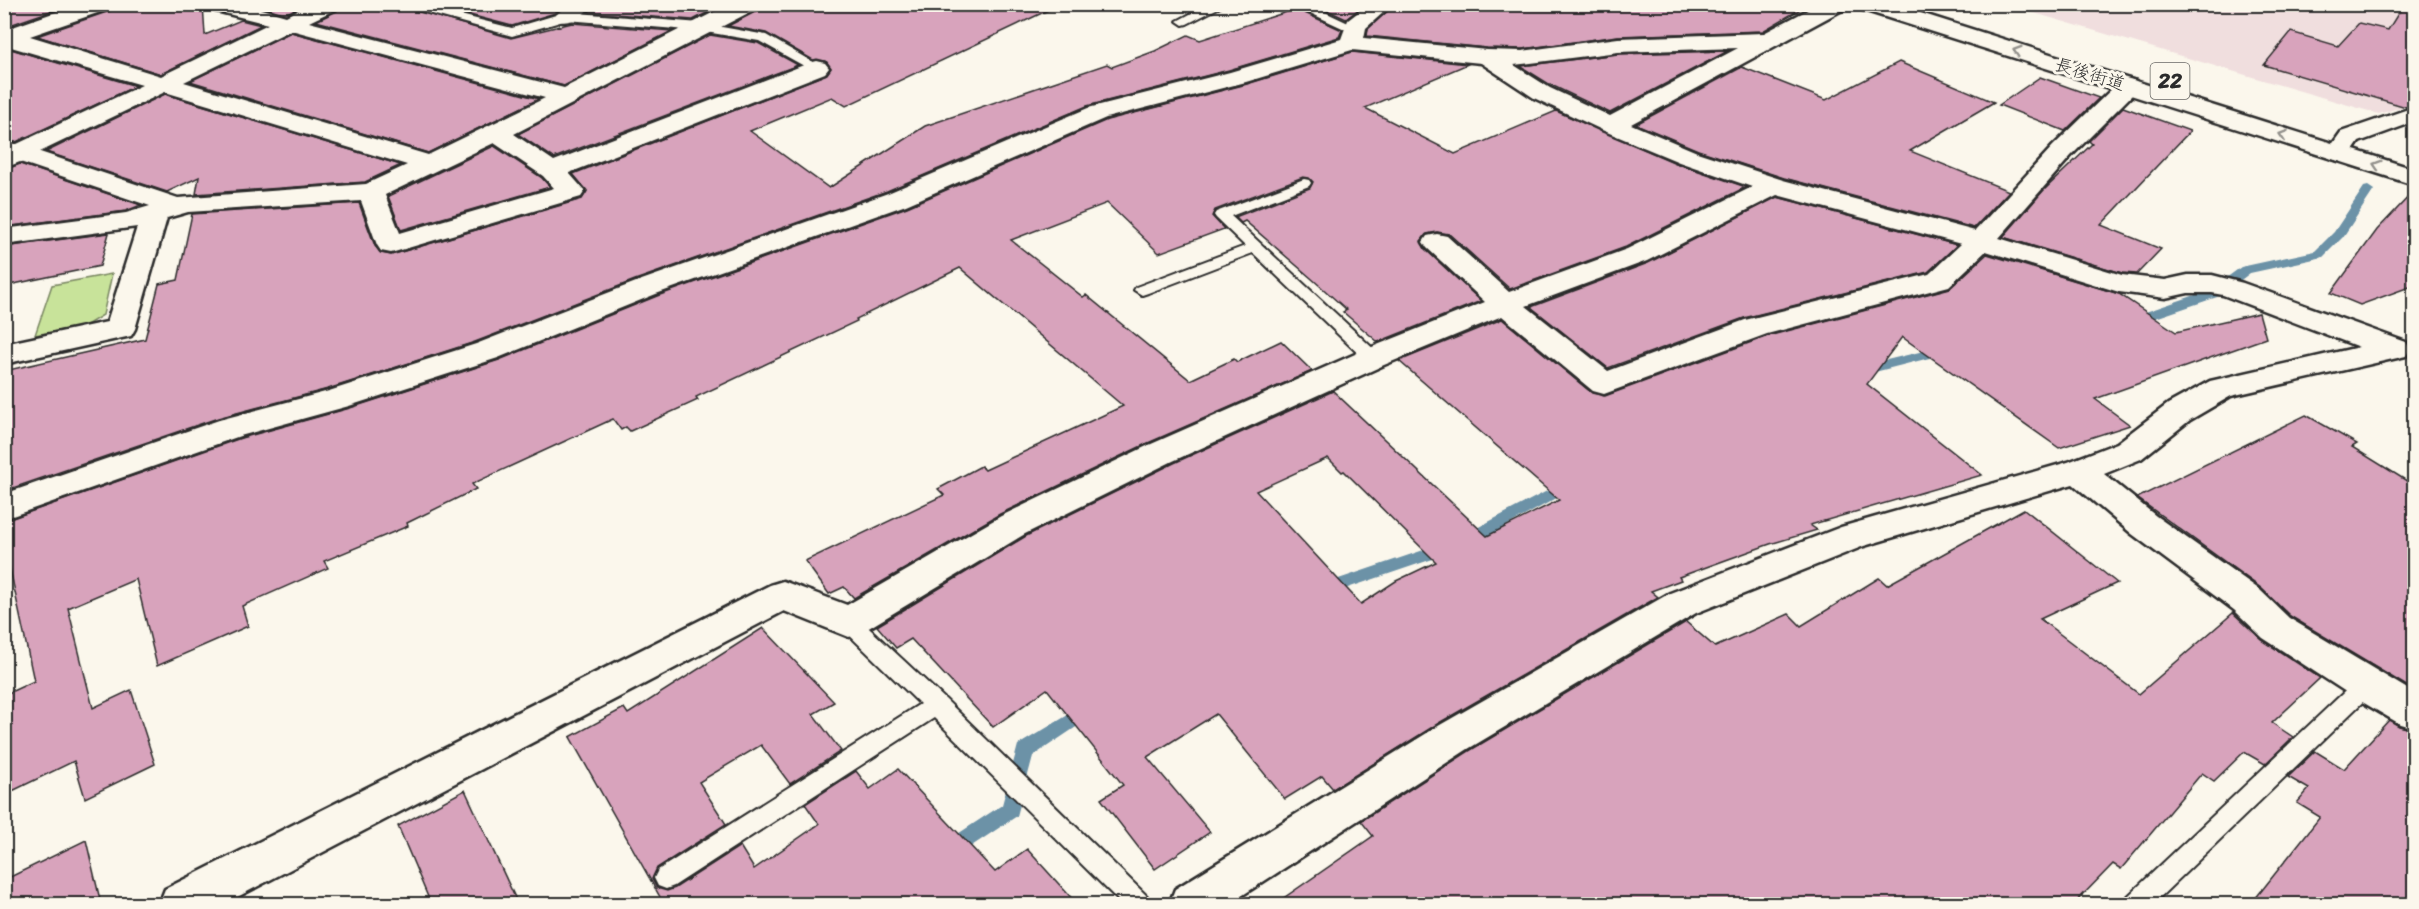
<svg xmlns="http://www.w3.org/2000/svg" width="2419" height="909" font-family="Sriracha,'Klee One',sans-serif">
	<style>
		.built { fill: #f0dede }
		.green { fill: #c8e39a; stroke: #7a8762; stroke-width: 1.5 }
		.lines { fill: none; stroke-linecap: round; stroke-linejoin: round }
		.stream { fill: #6c92a7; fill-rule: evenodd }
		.building { fill: #d8a3bc; stroke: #2b2b2b; stroke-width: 1.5; fill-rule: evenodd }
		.service-casing { stroke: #2b2b2b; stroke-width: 4 }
		.minor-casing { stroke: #2b2b2b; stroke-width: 5 }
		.primary-casing { stroke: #2b2b2b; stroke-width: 5 }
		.service { fill: #fbf7ec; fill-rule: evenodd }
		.minor { fill: #fbf7ec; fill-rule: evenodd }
		.primary { fill: #fbf7ec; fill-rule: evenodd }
		.oneway { stroke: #93918c }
		.labels { text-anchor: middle; stroke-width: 6; stroke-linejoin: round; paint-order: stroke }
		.far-street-label { font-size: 18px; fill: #2b2b2b; stroke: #fbf7ec }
		.shield { fill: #fbf7ec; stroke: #696865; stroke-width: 1.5 }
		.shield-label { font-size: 21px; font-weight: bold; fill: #2b2b2b }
	</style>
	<rect width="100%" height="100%" fill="#fbf7ec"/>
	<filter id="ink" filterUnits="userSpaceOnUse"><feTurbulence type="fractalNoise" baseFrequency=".0167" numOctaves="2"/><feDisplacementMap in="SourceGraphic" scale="12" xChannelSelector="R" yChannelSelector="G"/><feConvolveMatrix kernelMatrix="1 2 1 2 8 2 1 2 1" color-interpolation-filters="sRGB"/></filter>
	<g filter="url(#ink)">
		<polygon class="built" points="2007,5 2414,5 2414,103 2379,114"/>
		<polygon class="green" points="112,274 103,315 85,326 35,335 52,285"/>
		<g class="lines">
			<g class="stream">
				<polygon points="2368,186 2374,190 2343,237 2323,257 2250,273 2220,296 2138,324 2128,324 2126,321 2128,318 2210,290 2241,267 2315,251 2334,232 2364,187"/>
				<polygon points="1944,346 1951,350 1949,353 1863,375 1856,370 1858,367"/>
				<polygon points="1568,480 1573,481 1576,485 1573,489 1468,547 1324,596 1318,594 1316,590 1318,586 1456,539"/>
				<polygon points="1088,703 1094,705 1097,710 1094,715 1033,756 1017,816 955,857 948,860 941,857 938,851 941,845 1002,805 1018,745"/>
			</g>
		</g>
		<g class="building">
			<polygon points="12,4 71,4 4,27 4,18"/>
			<polygon points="113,4 203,4 205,35 241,20 261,25 161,74 37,36 110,11"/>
			<polygon points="275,4 304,4 286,14 267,8"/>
			<polygon points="340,4 393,4 511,38 572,23 672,31 564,86 316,21 337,11"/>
			<polygon points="428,4 564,4 555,13 512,26"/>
			<polygon points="594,4 724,4 693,20 589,12"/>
			<polygon points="760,4 1061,4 846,106 832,97 750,131 829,188 925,126 1107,64 1112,67 1155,51 1188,35 1200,40 1296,9 1342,30 1339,37 1229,70 1087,106 887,191 635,280 475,342 328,389 218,418 4,491 4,371 145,339 159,284 178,280 192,214 359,203 375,246 381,253 391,255 582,199 587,191 573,174 827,74 831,68 826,61 813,60 766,33 728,26 757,11"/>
			<polygon points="1314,4 1365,4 1346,19"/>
			<polygon points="1395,4 1809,4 1763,31 1618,36 1522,49 1487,48 1367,36 1368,29"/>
			<polygon points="2404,4 2415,4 2415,105 2406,107 2264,65 2291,32 2338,46 2359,23 2388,30"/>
			<polygon points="291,32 539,99 428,153 190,81"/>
			<polygon points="710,35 758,43 798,65 554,158 518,134"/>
			<polygon points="4,47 136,86 16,142 4,142"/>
			<polygon points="1728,51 1610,113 1549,84 1520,66 1618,54"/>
			<polygon points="1352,52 1468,64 1365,108 1455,154 1556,111 1678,164 1746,187 1626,247 1510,289 1449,234 1437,232 1427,234 1421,241 1425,249 1481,301 1378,342 1343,312 1347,310 1311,278 1245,221 1241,223 1235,217 1310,188 1313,182 1309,178 1303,177 1215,210 1212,216 1224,229 1159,253 1107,203 1011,240 1083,297 1086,295 1190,380 1234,359 1237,362 1281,341 1312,371 1148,443 1000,514 854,598 844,587 829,594 805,561 944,495 938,489 981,466 985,470 1123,406 960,268 856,319 857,321 696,397 698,400 630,431 626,427 621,430 613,419 472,484 476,489 407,523 408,526 324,561 328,568 242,606 248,626 157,666 136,579 68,608 93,708 131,690 155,764 85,798 74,761 4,795 4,695 34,681 4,541 4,521 241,438 350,408 499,360 657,296 907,207 1107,120 1247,84"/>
			<polygon points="1899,62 1994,102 1910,151 2009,191 1974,228 1784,178 1698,150 1636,124 1742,67 1826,100"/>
			<polygon points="2040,77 2099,98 2065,131 1999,105"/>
			<polygon points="165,94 401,165 365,182 196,194 199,177 167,192 46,152"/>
			<polygon points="2123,107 2190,131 2101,225 2161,249 2137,274 2122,273 2003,237 2043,191 2092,144 2089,141"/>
			<polygon points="494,146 542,178 550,187 401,230 388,196"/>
			<polygon points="20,164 141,205 126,211 4,227 4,170"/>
			<polygon points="2415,190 2415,285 2360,305 2331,293 2377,230"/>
			<polygon points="1777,197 1957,245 1928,272 1744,318 1608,368 1531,307 1648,263"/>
			<polygon points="109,233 100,266 4,286 4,247"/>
			<path d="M1987,254L2119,294L2176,332L2259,313L2266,338L2095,399L2130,425L2059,448L1902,337L1867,384L1982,475L1810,525L1817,530L1770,544L1679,577L1681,580L1651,591L1658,597L1439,723L1333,789L1322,776L1285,799L1216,714L1147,757L1210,832L1155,869L1101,799L1123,785L1047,689L993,727L911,639L896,648L877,626L1026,536L1174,463L1333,391L1487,536L1559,500L1399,361L1502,319L1592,393L1605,396L1768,336L1950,288ZM1328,458L1342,472L1344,471L1436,562L1396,581L1361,604L1256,491Z"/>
			<polygon points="2306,415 2357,444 2352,447 2415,486 2415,691 2290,616 2261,588 2137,498"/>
			<polygon points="2024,509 2117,583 2040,619 2139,694 2233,613 2262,640 2320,678 2272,723 2293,737 2265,764 2244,752 2214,781 2202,773 2121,869 2113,864 2074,904 1275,904 1373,836 1361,821 1469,751 1686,622 1715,647 1789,614 1801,626 1879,578 1887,585"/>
			<polygon points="763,628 834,702 813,714 841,751 790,784 761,745 699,782 726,824 657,868 652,879 657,888 667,891 675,888 740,846 754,869 819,824 805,804 856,771 870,789 898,769 995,872 1027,849 1077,904 664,904 570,737 624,708 628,714"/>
			<polygon points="2389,720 2399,726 2415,730 2415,904 2251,904 2320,817 2297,803 2309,789 2288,777 2315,751 2344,769"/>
			<polygon points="465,790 518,904 431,904 398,826"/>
			<polygon points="86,840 101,904 4,904 4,880"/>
		</g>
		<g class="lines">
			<g class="service-casing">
				<g id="service">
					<polygon points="395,4 417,4 512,28 566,12 700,23 766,35 823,68 817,72 813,71 759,41 700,31 567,20 512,36"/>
					<polygon points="1209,4 1226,4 1187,24 1183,25 1177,21"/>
					<polygon points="1291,4 1308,4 1361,29 1359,32 1351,32"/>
					<polygon points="1304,179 1309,180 1311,183 1309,186 1231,216 1379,354 1381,358 1379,362 1367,362 1253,253 1148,293 1142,295 1134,290 1136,287 1245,246 1216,218 1214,215 1216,212"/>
					<polygon points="849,614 856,616 945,699 1147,896 1150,904 1122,904 934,718 674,886 666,889 658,886 654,878 658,870 920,704 842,628 839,622 842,616"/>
					<polygon points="2366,676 2374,679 2377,685 2374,691 2153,904 2125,904 2128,896 2358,679"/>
				</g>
			</g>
			<g class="minor-casing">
				<g id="minor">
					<path d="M79,4H111L109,9L30,36L161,76L268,24L208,9L206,4H243L286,16L310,4H338L336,9L309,22L564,88L730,4H758L756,9L514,134L554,161L809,63L817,61L825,63L829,68L825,73L569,173L585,191L581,197L391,253L381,251L377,245L361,201L188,212L167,218L135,329L131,336L4,364V344L107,322L137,227L4,245V229L126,213L150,206L20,162L4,168V144H17L142,85L4,45V30ZM291,30L545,98L428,155L184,82ZM165,92L407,165L366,184L178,198L40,152ZM494,143L543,176L554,188L400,233L385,195Z"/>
					<path d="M568,4H592C584,16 572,24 558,21L555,16Z"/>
					<path d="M1369,4H1393L1366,28L1364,38L1487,50L1522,51L1618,38L1764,33L1819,4H1846L1844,9L1631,124L1697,152L1783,180L1975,231L2053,146L2120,81L2128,79L2136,81L2140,86L2136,91L2071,156L1999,238L2122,275L2165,280L2188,275H2212L2243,283L2406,342L2410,349L2406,356L2231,396L2190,420L2141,459L2104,474L2156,516L2260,590L2289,618L2414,693V728L2400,724L2352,696L2263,638L2234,610L2132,534L2073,484L1864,546L1696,613L1468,749L1229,904H1169L1175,889L1440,725L1670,593L1841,527L2068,462L2117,443L2168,404L2210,381L2359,347L2223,295L2212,293H2188L2165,298L2119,292L1986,251L1949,286L1767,334L1604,394L1593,391L1502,316L1384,365L1173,461L1025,534L862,632L849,637L784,611L224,904H159L165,889L770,585L783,581L847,605L1001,516L1149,445L1362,351L1485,302L1427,248L1423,242L1427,236L1437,234L1447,236L1509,292L1627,249L1752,187L1679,162L1602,130L1534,98L1481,63L1352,50L1246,82L1106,118L906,205L656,294L498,358L349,406L240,436L4,519V494L219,420L329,391L476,344L636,282L888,193L1088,108L1230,72L1341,39L1348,20ZM1738,48L1610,116L1550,88L1514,65L1618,52ZM1777,195L1961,244L1929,274L1745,320L1608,371L1526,306L1647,261Z"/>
					<polygon points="2414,107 2414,122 2359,142 2348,158 2339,161 2330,158 2326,153 2341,132"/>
				</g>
			</g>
			<g class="primary-casing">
				<polygon id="primary" points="1858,4 1892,4 2414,169 2414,185 1860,9"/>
			</g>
			<use href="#service" class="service"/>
			<use href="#minor" class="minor"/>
			<use href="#primary" class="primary"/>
		</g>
		<defs><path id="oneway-chevron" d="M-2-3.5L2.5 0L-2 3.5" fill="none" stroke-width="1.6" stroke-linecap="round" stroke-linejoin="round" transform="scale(1.5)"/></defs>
		<g class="oneway">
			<use href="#oneway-chevron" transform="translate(2017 51) rotate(-163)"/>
			<use href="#oneway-chevron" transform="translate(2283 135) rotate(-162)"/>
			<use href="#oneway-chevron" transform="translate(2377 165) rotate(-162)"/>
		</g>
	</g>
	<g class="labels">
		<g class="far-street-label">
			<text transform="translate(2090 74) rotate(17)" y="6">長後街道</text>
		</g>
		<rect class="shield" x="2150.5" y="63" width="39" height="36" rx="4.5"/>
		<g class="shield-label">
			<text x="2170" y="88">22</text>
		</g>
	</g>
	<rect width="2419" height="909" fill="none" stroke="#fbf7ec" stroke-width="24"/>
	<rect x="12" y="12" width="2395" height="885" fill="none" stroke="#2b2b2b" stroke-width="2" filter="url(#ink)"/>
</svg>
